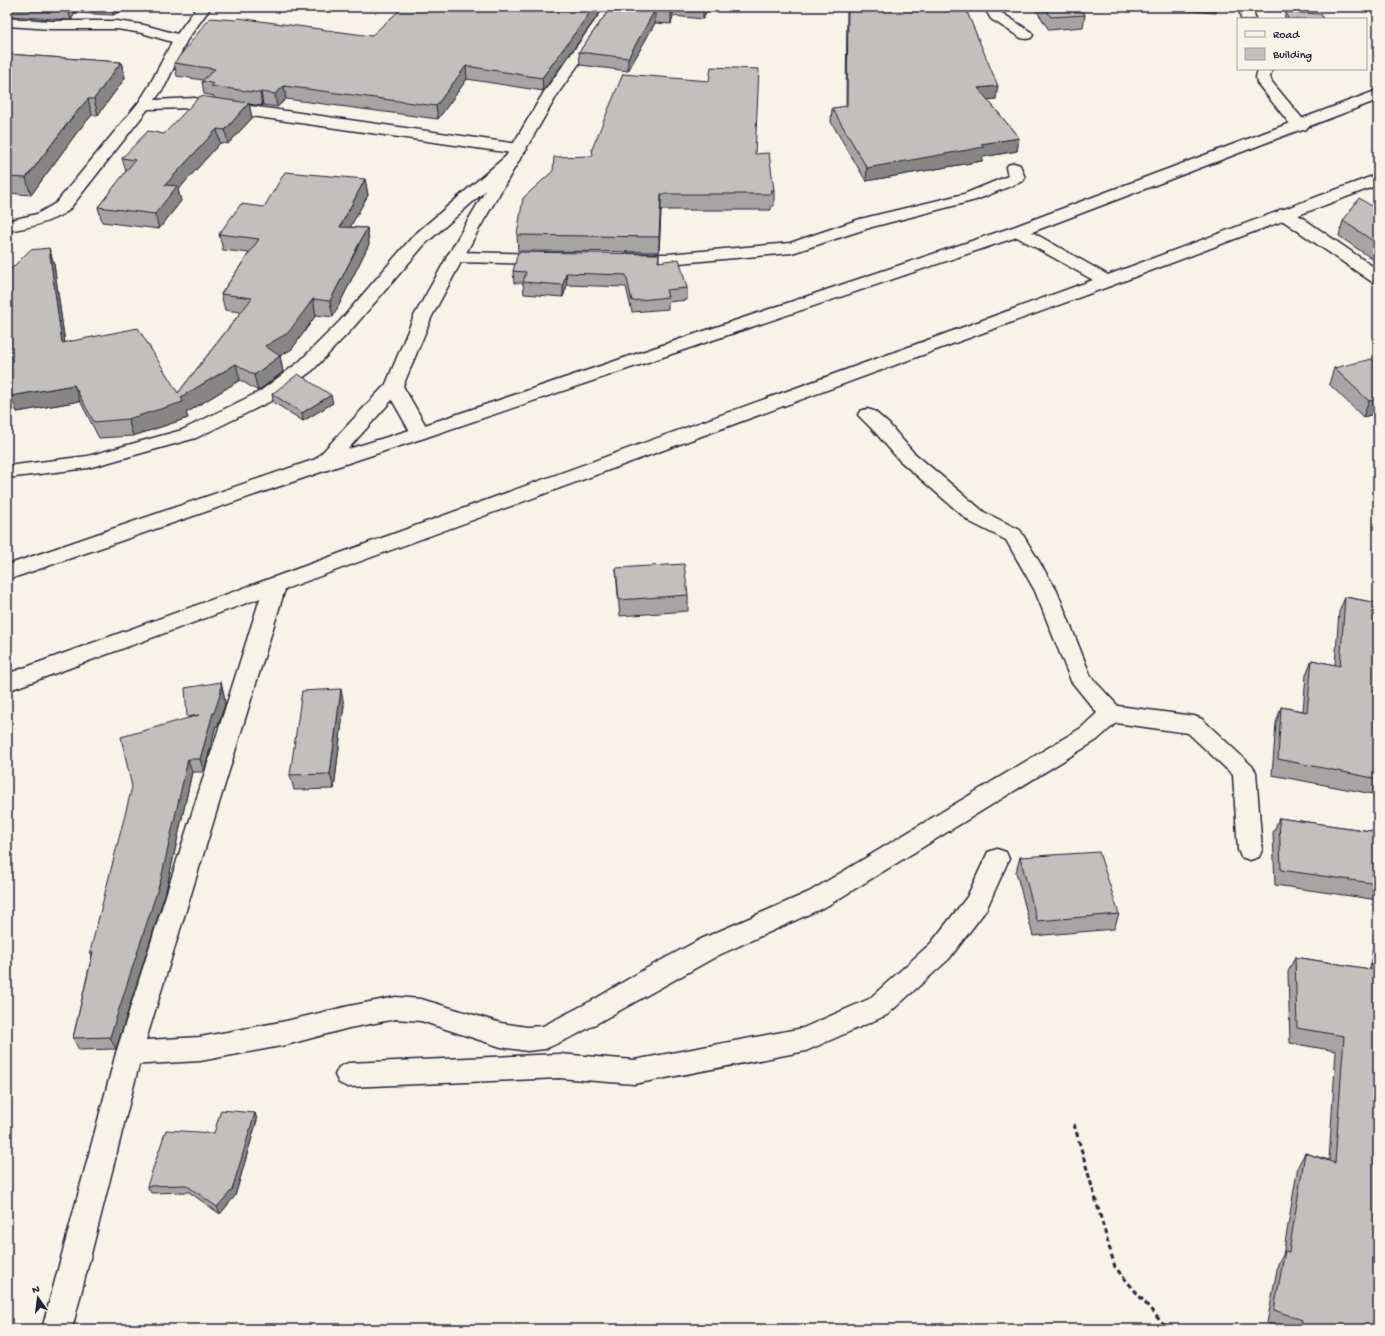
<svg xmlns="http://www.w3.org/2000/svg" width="1385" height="1336" font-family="'Gochi Hand',sans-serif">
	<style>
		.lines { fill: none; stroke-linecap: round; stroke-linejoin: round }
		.minor-casing { stroke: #22223b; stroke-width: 3 }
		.tertiary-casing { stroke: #22223b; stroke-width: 3 }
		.trunk-casing { stroke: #22223b; stroke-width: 3 }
		.path { stroke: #22223b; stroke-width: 3; stroke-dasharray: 5 3.5; stroke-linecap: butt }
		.minor { fill: #f7f3e8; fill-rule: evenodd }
		.tertiary { fill: #f7f3e8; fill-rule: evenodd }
		.trunk { fill: #f7f3e8; fill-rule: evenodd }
		.wall { fill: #a7a4a3; stroke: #22223b }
		.shaded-wall { fill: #888684; stroke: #22223b }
		.building { fill: #c2bfbd; stroke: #22223b }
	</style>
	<rect width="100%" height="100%" fill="#f7f3e8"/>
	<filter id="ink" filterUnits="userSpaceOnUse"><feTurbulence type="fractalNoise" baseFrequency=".025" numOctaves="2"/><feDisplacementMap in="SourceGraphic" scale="8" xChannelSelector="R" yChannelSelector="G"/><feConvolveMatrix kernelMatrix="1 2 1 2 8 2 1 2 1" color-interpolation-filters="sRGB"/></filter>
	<g filter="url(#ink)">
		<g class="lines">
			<g class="minor-casing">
				<g id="minor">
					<path d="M197,7H211L187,40L165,86L155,100L194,98L519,144L525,146L527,149L525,152L519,154L194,108L148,109L68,211C49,223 29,228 7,231V221L37,214L56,203L139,102L149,86L172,42L142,33L117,29H51L7,26V18L51,21H117L144,25L177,34Z"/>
					<polygon points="984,7 998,7 1002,13 1031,32 1033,35 1031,38 1026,39 1021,38 991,19"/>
					<polygon points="1239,7 1253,7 1255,19 1241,19"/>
					<polygon points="1258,69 1272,69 1270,77 1272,82 1306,123 1308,126 1306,129 1300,131 1294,129 1257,83 1256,77"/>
					<polygon points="511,155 517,157 519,160 517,163 425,244 352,329 313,370 273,400 196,438 88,468 7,478 7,466 88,456 182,430 259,392 299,362 340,321 413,236 505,157"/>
					<polygon points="1014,163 1020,165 1025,178 1023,181 976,200 872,227 792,253 668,264 629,264 623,263 620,259 623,255 629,254 668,254 790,243 860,219 964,194 1008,176 1006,168 1008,165"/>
					<polygon points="1285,209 1291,210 1378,270 1378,283 1372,282 1279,218 1277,214 1279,210"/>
					<polygon points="455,252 546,254 552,255 555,259 552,263 546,264 455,262 449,261 446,257 449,253"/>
					<polygon points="867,409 874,411 889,424 913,452 984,512 1020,530 1057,591 1091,677 1118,706 1194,716 1202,719 1252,766 1256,772 1262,850 1259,857 1250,860 1241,857 1238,850 1233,775 1188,733 1116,723 1097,740 827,906 719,955 576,1035 545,1049 527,1051 501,1047 421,1021 396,1019 349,1028 286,1045 200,1061 129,1065 120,1061 116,1053 120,1045 129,1041 200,1037 286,1021 349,1006 396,997 421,999 501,1023 527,1027 543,1026 595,999 645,969 701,939 809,892 1081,728 1097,713 1071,681 1035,591 1006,540 970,522 899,460 875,432 858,415 860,411"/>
					<polygon points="997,849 1006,852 1009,859 986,910 949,959 887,1015 806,1051 634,1084 559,1078 348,1087 339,1083 335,1075 339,1067 348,1063 559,1054 634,1060 803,1028 869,999 931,943 967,897 988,852"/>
				</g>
			</g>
			<g class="tertiary-casing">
				<g id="tertiary">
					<polygon points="605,7 619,7 559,92 480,227 432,316 403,386 430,433 427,437 420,439 413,437 392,400 330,469 323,470 316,469 313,464 316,459 386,384 414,316 464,227 544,92"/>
					<polygon points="275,579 282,581 286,586 142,1053 72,1329 42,1329 116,1053 264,586 268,581"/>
				</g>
			</g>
			<g class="trunk-casing">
				<polygon id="trunk" points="1378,90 1378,100 1032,232 1108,275 1378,174 1378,185 1113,285 7,691 7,674 1093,280 1017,237 427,437 330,469 7,580 7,565 316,459 413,429 1013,227"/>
			</g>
			<polyline class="path" points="1074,1124 1115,1267 1167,1329"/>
			<use href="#minor" class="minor"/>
			<use href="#tertiary" class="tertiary"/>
			<use href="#trunk" class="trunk"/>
		</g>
		<g class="wall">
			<polygon points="7,7 129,7 113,15 75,13 71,20 7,16"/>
			<polygon points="604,7 543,91 467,79 438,119 286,99 277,107 263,105 262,106 249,104 252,118 228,144 220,143 178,190 181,201 159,229 102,222 98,207 126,172 122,158 164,134 214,98 214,96 204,94 202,81 203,80 177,76 174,63 371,36"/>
			<polygon points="611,7 708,7 703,19 673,16 671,24 655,23 628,71 580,65 579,52"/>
			<polygon points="847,7 965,7 996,99 988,100 1019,138 1017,151 983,157 982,161 866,181 831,122 832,108 846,107"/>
			<polygon points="1034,7 1080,7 1085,15 1083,27 1049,30"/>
			<polygon points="1166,7 1217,7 1216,13 1166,9"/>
			<polygon points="1286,12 1323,19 1284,19"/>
			<polygon points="7,54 121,62 125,78 98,115 92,115 78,131 31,195 7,193"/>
			<polygon points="709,81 755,154 774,190 774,206 771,206 771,210 661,210 659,252 518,251 517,235 593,156"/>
			<polygon points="365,179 368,195 350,227 367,228 369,244 333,317 316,315 292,349 280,356 283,372 258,391 240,380 186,413 188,418 133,436 99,438 80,401 17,412 10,386 49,248 54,264 65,343 178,393 241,312 225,310 221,294 249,253 223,250 219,234 264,207"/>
			<polygon points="1378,210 1378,263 1339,236 1343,221"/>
			<polygon points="659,254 659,262 687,288 687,300 668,302 668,309 632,312 626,287 567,285 563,297 524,294 523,283 514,283 513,271"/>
			<polygon points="1378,364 1378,413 1363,417 1329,384 1334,368"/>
			<polygon points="272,394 333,403 303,421 273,402"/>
			<polygon points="616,568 688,595 688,611 620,616 617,584"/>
			<polygon points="1345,597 1378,603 1378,795 1272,775 1276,723 1281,707 1303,711 1306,675 1312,660 1335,665 1339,612"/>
			<polygon points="221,682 224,695 225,704 218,726 216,726 204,772 192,772 166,891 116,1049 79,1050 73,1038 92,955 90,952 188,719"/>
			<polygon points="344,705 334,789 294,790 290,775"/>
			<polygon points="1279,818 1378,832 1378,900 1275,885 1273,833"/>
			<polygon points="1020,857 1119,914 1114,929 1033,936 1016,872"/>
			<polygon points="1378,905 1378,1329 1284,1329 1267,1323 1278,1264 1283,1255 1298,1166 1305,1153 1329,1160 1336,1051 1290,1043 1288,972 1295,957 1370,969"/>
			<polygon points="255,1113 257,1120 235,1196 220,1214 189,1192 151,1193 147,1186 214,1133"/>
		</g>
		<g class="shaded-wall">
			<polygon points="67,7 74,7 75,13 71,20"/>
			<polygon points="111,7 129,7 113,15"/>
			<polygon points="594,7 604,7 543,91 542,78"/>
			<polygon points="672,7 673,7 673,16 671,24 671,11"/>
			<polygon points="703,7 708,7 703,19"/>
			<polygon points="655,10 655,23 628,71 628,58"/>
			<polygon points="121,62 125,78 98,115 94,99"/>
			<polygon points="466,66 467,79 438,119 436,106"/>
			<polygon points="284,86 286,99 277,107 275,94"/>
			<polygon points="998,86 996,99 977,101 978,88"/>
			<polygon points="261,92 263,105 262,106 260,93"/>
			<polygon points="88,99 92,115 78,131 31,195 26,178 74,115"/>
			<polygon points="249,103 252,118 228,144 225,130"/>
			<polygon points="217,129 220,143 178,190 181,201 159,229 155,214 165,185"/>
			<polygon points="1019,138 1017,151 983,157 982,161 866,181 867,168 981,144"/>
			<polygon points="365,179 368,195 342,242 340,227"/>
			<polygon points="661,194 661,210 659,252 659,237"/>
			<polygon points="367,228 369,244 333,317 330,301"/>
			<polygon points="49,248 54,264 67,359 62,343"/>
			<polygon points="566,273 567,285 563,297 563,285"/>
			<polygon points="313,299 316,315 292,349 269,362 265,346"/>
			<polygon points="280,356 283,372 258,391 254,375"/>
			<polygon points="236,364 240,380 186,413 188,418 133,436 128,419 181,397"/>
			<polygon points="7,370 10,370 16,386 7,387"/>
			<polygon points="74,385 80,401 17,412 11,396"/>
			<polygon points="331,395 333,403 303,421 302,413"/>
			<polygon points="1378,399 1378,413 1363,417 1369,401"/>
			<polygon points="221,682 224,695 225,704 218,726 216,726 204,772 200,759"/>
			<polygon points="341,689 344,705 334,789 330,774"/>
			<polygon points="188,759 192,772 166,891 116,1049 110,1037"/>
			<polygon points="7,827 8,829 7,845"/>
			<polygon points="255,1113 257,1120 235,1196 220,1214 217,1207"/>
		</g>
		<g class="building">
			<polygon points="403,7 594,7 542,78 466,66 436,106 284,86 275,94 261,92 260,93 211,86 214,84 202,81 215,69 174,63 210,18 236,20 238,18 371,36"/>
			<polygon points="611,7 672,7 671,11 655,10 628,58 579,52"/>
			<polygon points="848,7 965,7 998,86 978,88 1019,138 981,144 984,147 867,168 832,108 847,106"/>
			<polygon points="1044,7 1080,7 1085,15 1051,17"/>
			<polygon points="1286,12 1321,14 1323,19 1288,19"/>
			<polygon points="7,54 121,62 94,99 88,99 74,115 26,178 7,177"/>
			<polygon points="711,67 759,69 755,154 769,153 774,190 771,190 772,194 661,194 659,237 517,235 523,198 553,171 554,157 593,156 592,149 623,74 709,81"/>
			<polygon points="200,96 249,103 225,130 217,129 165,185 177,186 155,214 98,207 135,160 122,158 148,131 164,134"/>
			<polygon points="285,172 365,179 340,227 367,228 330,301 313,299 288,333 265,346 280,356 254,375 236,364 181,397 183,402 128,419 94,422 74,385 11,396 10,370 7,370 7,273 30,250 49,248 62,343 138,328 178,393 252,298 221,294 259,239 219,234 241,204 264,207"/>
			<polygon points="1359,198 1378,210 1378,244 1343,221"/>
			<polygon points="518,252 659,254 658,262 679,259 687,288 666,290 668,297 632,301 626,275 566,273 563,285 523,282 526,272 513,271"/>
			<polygon points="1372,359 1378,364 1378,399 1369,401 1334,368"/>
			<polygon points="298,374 331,395 302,413 272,394"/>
			<polygon points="684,564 688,595 619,600 616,568"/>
			<polygon points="1345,597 1378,603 1378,779 1278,759 1281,707 1307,712 1312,660 1340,666"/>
			<polygon points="221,682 221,692 214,713 213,713 200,759 188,759 161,879 110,1037 73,1038 93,952 90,952 132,787 121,737 199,715 187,717 185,688"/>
			<polygon points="341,689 330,774 290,775 302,691"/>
			<polygon points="1279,818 1378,832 1378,884 1281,870"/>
			<polygon points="1099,852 1119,914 1037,921 1020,857"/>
			<polygon points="1378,953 1378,1329 1299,1329 1302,1320 1274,1310 1285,1251 1289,1252 1305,1153 1335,1163 1344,1036 1297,1028 1295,957 1376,970"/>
			<polygon points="221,1110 255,1113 232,1190 217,1207 186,1185 147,1186 166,1130 214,1133"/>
		</g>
	</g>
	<rect width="1385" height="1336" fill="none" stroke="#f7f3e8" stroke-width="24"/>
	<rect x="12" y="12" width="1361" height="1312" fill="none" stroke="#22223b" stroke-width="1.5" filter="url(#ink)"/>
	<rect x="1237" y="18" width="130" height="52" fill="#f7f3e8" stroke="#a29fa3"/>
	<rect x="1245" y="31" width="20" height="6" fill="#f7f3e8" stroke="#a29fa3"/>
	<text x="1273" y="38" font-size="12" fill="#22223b">Road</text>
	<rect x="1245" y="48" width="20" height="12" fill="#c2bfbd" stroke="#a29fa3"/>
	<text x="1273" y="58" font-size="12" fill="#22223b">Building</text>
	<g transform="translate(38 1298) rotate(346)" stroke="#f7f3e8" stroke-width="3" paint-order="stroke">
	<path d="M0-3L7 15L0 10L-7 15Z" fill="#22223b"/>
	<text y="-6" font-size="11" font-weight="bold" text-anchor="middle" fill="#22223b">N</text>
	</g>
</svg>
